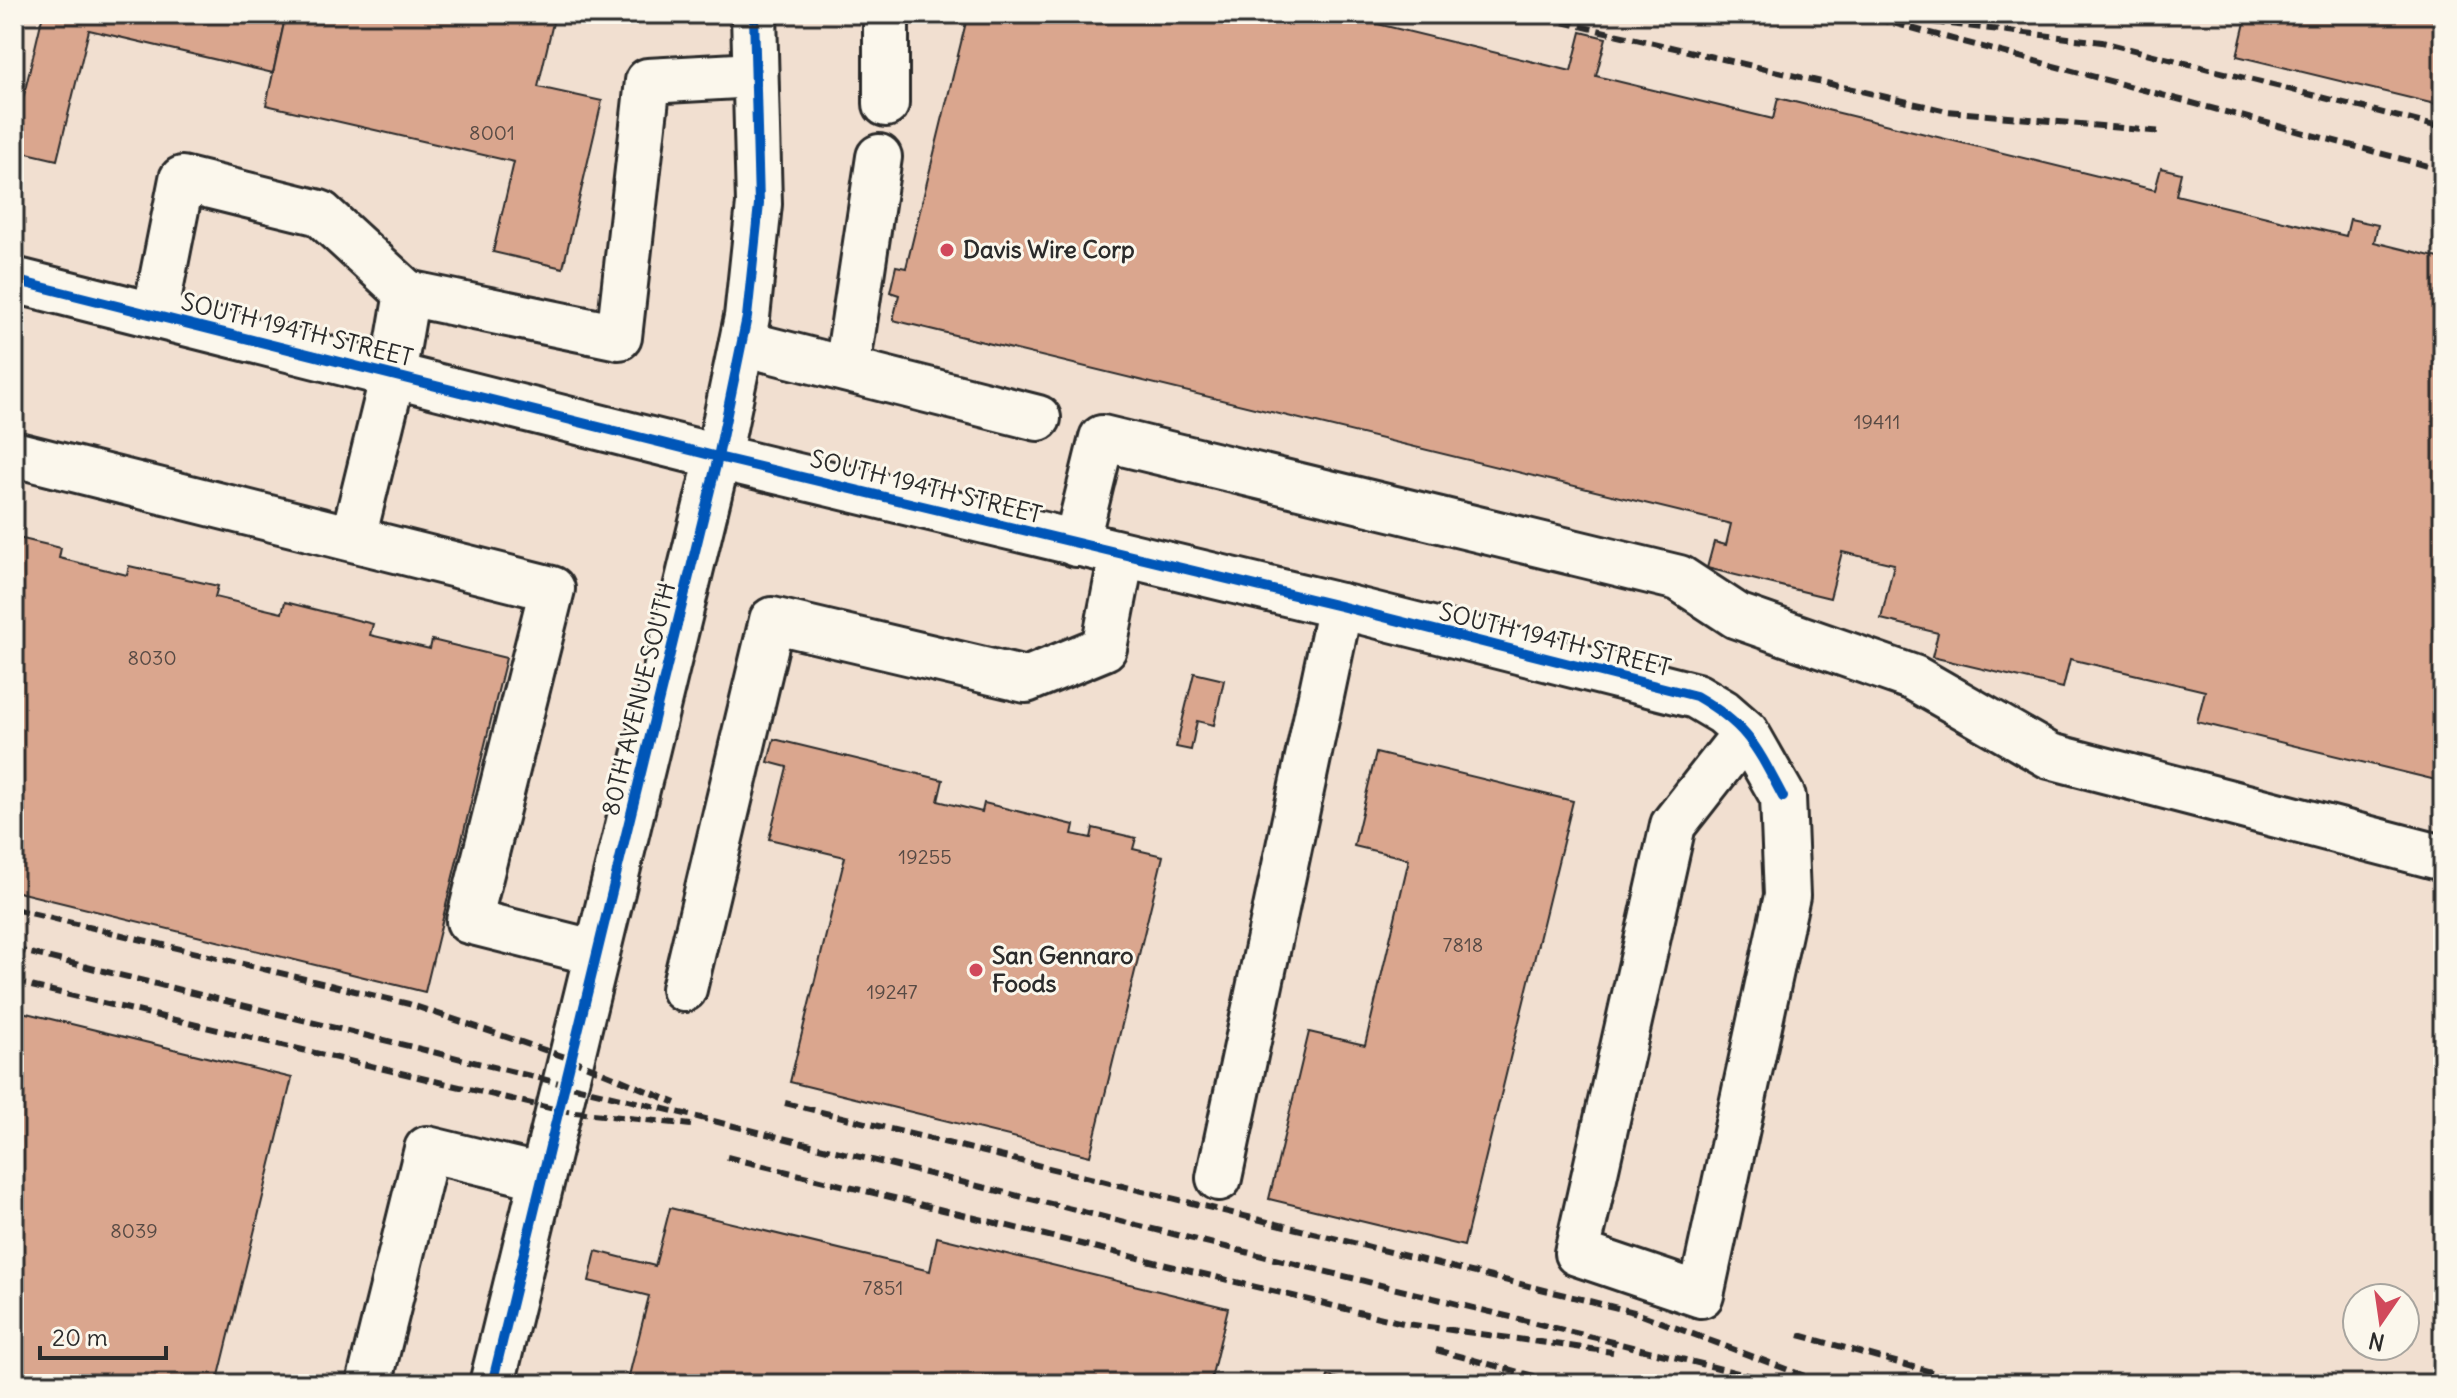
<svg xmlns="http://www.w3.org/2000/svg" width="2457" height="1398" font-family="Delius,sans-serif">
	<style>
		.built { fill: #f1dfd0; fill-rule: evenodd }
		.building { fill: #daa68e; stroke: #2b2b2b; stroke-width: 2 }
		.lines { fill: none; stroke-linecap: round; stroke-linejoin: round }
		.minor-casing { stroke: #2b2b2b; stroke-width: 50 }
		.minor { stroke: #fbf7ec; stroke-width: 44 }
		.rail { stroke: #2b2b2b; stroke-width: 6; stroke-dasharray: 12 6; stroke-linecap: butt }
		.cycleway-casing { stroke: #fbf7ec; stroke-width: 15 }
		.cycleway { stroke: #0057b8; stroke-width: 10 }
		.poi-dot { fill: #d1495b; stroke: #fbf7ec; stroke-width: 3 }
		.labels { text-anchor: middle; stroke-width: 6; stroke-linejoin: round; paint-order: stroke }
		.number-label { font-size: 20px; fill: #574a44 }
		.poi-label { font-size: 24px; font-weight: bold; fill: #2b2b2b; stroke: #fbf7ec; text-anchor: start }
		.street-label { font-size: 24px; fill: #2b2b2b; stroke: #fbf7ec }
	</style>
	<rect width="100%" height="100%" fill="#fbf7ec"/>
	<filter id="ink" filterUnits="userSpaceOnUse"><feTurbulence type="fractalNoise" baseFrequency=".0125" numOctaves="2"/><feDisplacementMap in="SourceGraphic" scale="16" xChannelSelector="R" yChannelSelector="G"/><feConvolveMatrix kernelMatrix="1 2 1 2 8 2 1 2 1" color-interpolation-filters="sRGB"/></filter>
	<g filter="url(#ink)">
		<path class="built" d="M14,14H2443V1384H14ZM2357,1298H2405V1346H2357Z"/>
		<g class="building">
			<polygon points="43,14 286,14 273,73 89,30 57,160 14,150 14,137"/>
			<polygon points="286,14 555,14 538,87 602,101 563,268 493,252 514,162 266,105"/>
			<polygon points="968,14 1358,14 1357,19 1571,71 1581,32 1606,38 1596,76 1773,119 1778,98 2155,190 2161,168 2181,173 2176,195 2346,236 2350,219 2378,225 2374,242 2443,259 2443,768 2440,781 2197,722 2205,691 2070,659 2063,688 1932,657 1938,633 1881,619 1894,564 1842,552 1830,598 1707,568 1714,542 1726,545 1731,524 893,320 899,295 890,292 896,266 906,268"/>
			<polygon points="2247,14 2443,14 2443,106 2237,56"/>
			<polygon points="14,537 61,548 59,558 127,575 129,566 218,586 215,597 282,613 285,602 373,624 370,635 430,649 432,640 506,658 425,992 14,891"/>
			<polygon points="1194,673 1224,680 1214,725 1197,721 1191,750 1176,747"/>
			<polygon points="774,739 943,780 938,801 982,812 984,803 1074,825 1072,834 1091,838 1093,828 1136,838 1133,849 1163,856 1090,1156 790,1082 845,857 769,839 787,767 768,762"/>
			<polygon points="1376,753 1573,801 1464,1246 1269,1199 1309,1032 1365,1045 1409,859 1354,846"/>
			<polygon points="14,1010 292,1078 217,1384 14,1384"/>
			<polygon points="670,1208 930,1271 937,1237 1228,1308 1210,1383 1213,1384 627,1384 649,1296 589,1281 596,1251 655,1266"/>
			<polygon points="1328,1376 1360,1384 1326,1384"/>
			<polygon points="1473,1377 1500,1384 1471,1384"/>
		</g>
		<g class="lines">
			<g class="minor-casing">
				<g id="minor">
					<polyline points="886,104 886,14"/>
					<polyline points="14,280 718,457 1340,606 1696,696 1723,712 1746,732 1783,797 1787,896 1701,1295 1577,1253 1673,825 1746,732"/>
					<polyline points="155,315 182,179 320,213 407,293"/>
					<polyline points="742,343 1038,418"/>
					<polyline points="847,369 879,157"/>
					<polyline points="14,454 552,589 469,921 597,953"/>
					<polyline points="353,538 393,375 407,293 619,337 648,81 755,75"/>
					<polyline points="1076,544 1102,438 1679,578 1737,616 1914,678 2050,756 2443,858"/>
					<polyline points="684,989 772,620 1026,680 1104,648 1122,555"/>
					<polyline points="1219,1178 1340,606"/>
					<polyline points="369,1384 427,1149 542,1177"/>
					<polyline points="492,1384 718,457 747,317 759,204 754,14"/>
				</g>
			</g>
			<use href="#minor" class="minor"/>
			<g class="rail">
				<polyline points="1528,14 1947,111 2162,132"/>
				<polyline points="1859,14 2443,170"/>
				<polyline points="1915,20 2102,42 2443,128"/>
				<polyline points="14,909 409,1004 571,1059 676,1103"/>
				<polyline points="14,949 1783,1384"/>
				<polyline points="14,982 558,1110 691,1125"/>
				<polyline points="785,1103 1634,1312 1826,1384"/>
				<polyline points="727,1157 1407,1324 1613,1352"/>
				<polyline points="1799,1335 1974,1384"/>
				<polyline points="1436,1350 1564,1384"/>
			</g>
			<g class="cycleway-casing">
				<g id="cycleway">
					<path d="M14,280L718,457L1340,606L1696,696C1748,726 1756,746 1783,797"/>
					<polyline points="492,1384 718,457 747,317 759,204 754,14"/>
				</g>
			</g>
			<use href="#cycleway" class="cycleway"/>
		</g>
	</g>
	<g class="poi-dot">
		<circle cx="947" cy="250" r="8"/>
		<circle cx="976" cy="970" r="8"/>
	</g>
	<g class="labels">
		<g class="number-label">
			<text x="492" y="140">8001</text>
			<text x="1877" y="429">19411</text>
			<text x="152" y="665">8030</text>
			<text x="925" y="864">19255</text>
			<text x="1463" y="952">7818</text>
			<text x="892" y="999">19247</text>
			<text x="134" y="1238">8039</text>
			<text x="883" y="1295">7851</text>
		</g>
		<g class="poi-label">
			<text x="963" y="258">Davis Wire Corp</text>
			<text x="992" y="964">San Gennaro<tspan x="992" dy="28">Foods</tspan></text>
		</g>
		<g class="street-label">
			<text transform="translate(297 330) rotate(14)" y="8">SOUTH 194TH STREET</text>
			<text transform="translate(926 487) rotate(14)" y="8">SOUTH 194TH STREET</text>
			<text transform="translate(1555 640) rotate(14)" y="8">SOUTH 194TH STREET</text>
			<text transform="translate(639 699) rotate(-76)" y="8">80TH AVENUE SOUTH</text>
		</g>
	</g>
	<rect width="2457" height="1398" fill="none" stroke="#fbf7ec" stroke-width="48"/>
	<rect x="24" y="24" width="2409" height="1350" fill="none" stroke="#2b2b2b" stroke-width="3" filter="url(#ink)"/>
	<g transform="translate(2381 1322) rotate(193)"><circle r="38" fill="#fbf7ec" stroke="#a8a59f" stroke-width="2"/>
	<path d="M0-6L14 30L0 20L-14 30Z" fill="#d1495b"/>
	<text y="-12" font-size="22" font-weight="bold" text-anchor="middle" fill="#2b2b2b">N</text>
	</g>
	<path d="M40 1346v12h126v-12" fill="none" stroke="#2b2b2b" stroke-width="4"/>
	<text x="52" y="1346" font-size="24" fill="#2b2b2b" stroke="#fbf7ec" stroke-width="6" paint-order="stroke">20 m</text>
</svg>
